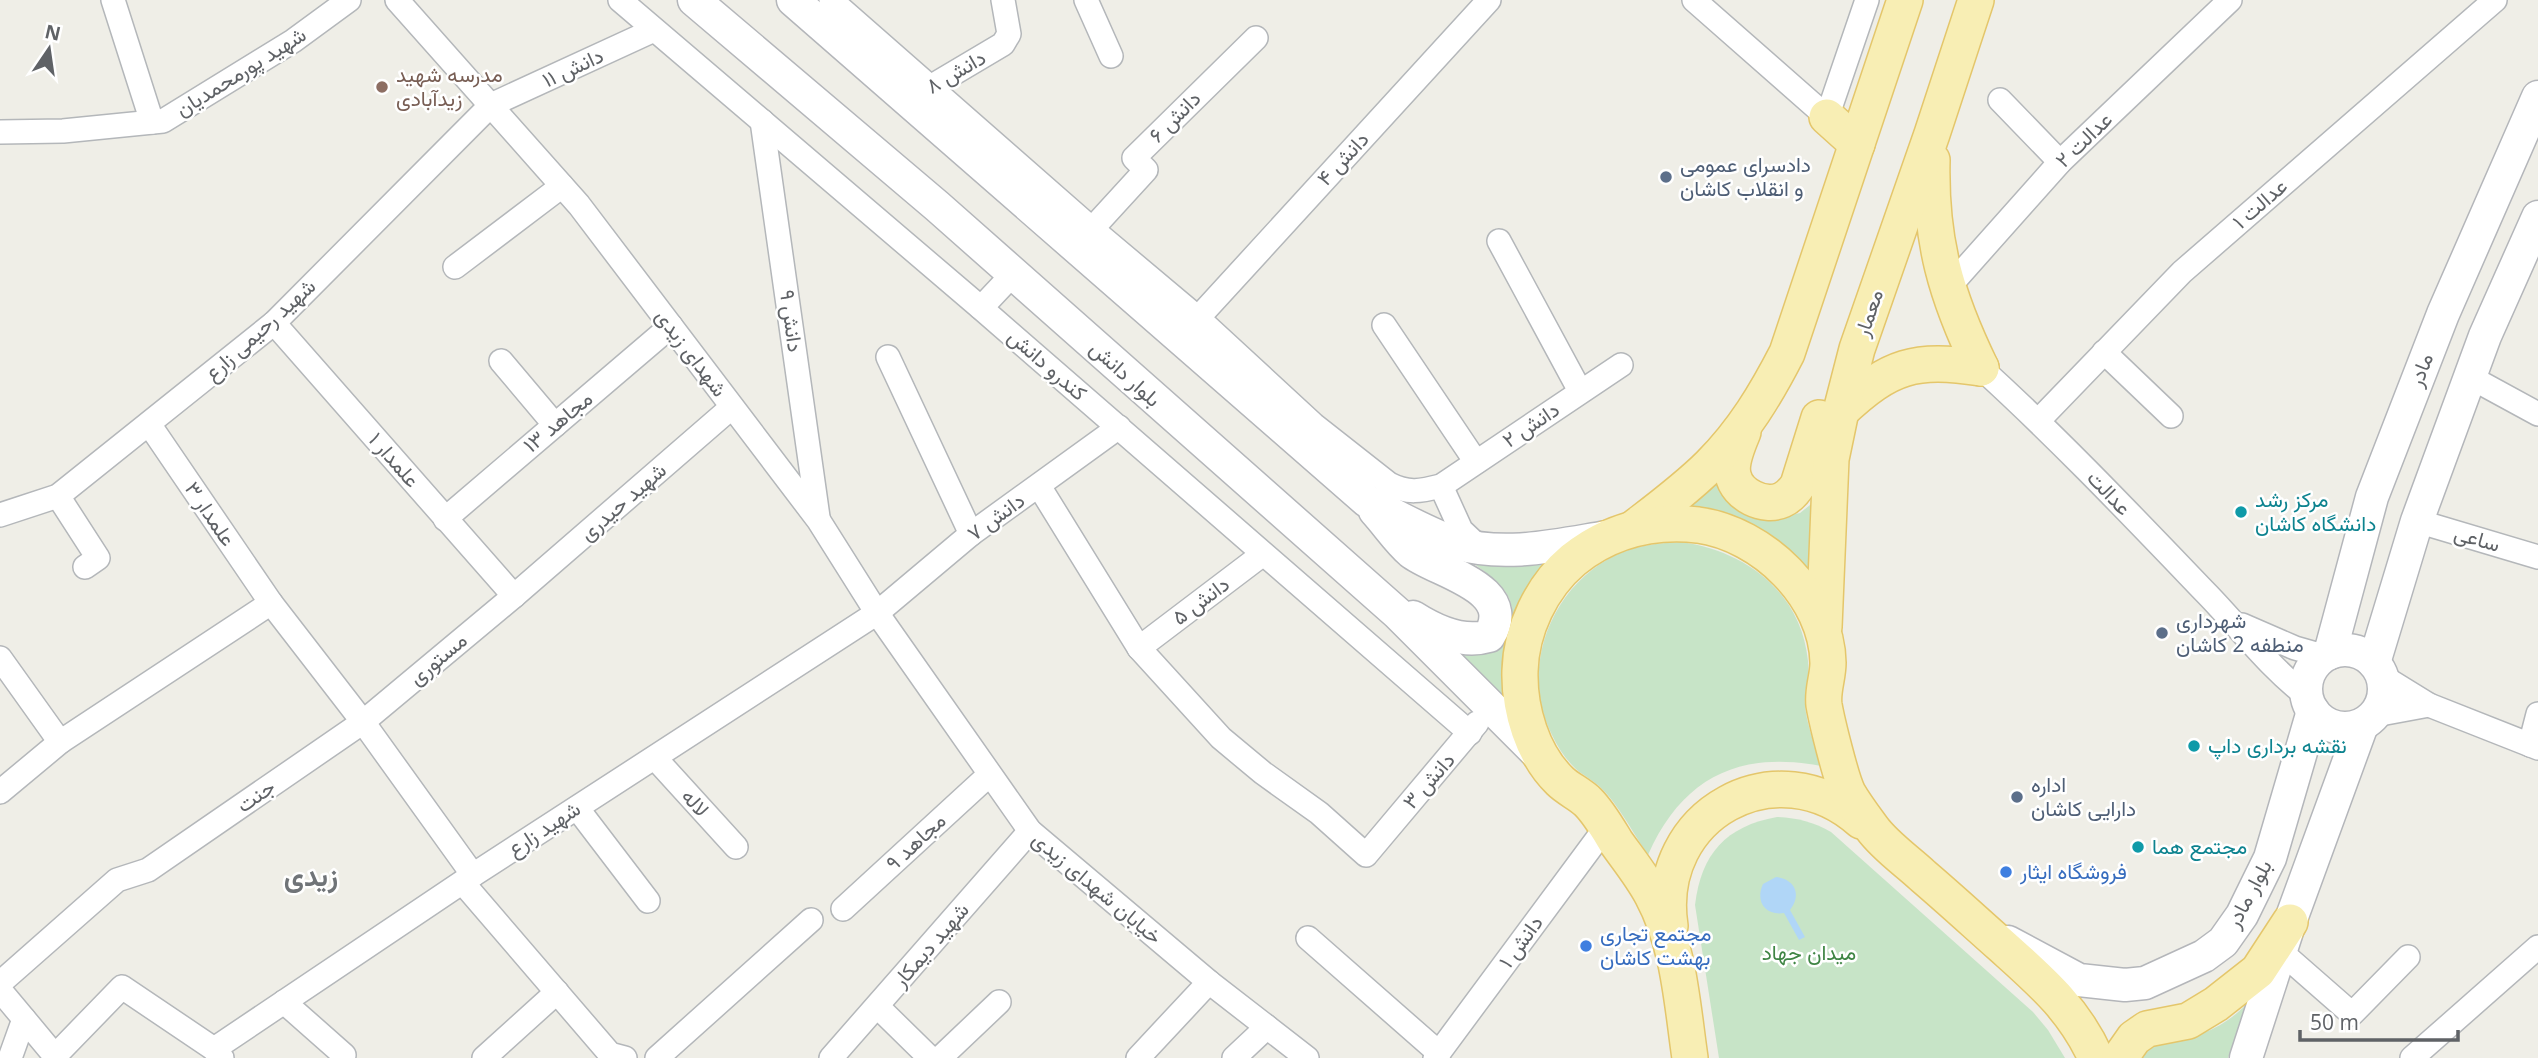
<svg xmlns="http://www.w3.org/2000/svg" width="2538" height="1058" font-family="'Open Sans',Vazirmatn,sans-serif">
	<style>
		.green { fill: #c7e4c7 }
		.water { fill: #b0d6f7 }
		.lines { fill: none; stroke-linecap: round; stroke-linejoin: round }
		.street-casing { stroke: #b4b7ba; stroke-width: 26 }
		.secondary-casing { stroke: #b4b6ba; stroke-width: 35 }
		.primary-casing { stroke: #e4c66b; stroke-width: 38 }
		.street { stroke: #fff; stroke-width: 23 }
		.secondary { stroke: #fff; stroke-width: 32 }
		.primary { stroke: #f8eeb4; stroke-width: 35 }
		.education-dot { fill: #8d6e63; stroke: #fff; stroke-width: 2.5 }
		.service-dot { fill: #5c6f8a; stroke: #fff; stroke-width: 2.5 }
		.culture-dot { fill: #0f9aa8; stroke: #fff; stroke-width: 2.5 }
		.shop-dot { fill: #3f7fe0; stroke: #fff; stroke-width: 2.5 }
		.labels { text-anchor: middle; stroke-width: 5; stroke-linejoin: round; paint-order: stroke }
		.street-label { font-size: 21px; fill: #5f6266; stroke: #fff }
		.education-label { font-size: 21px; fill: #785e54; stroke: #fff; text-anchor: start }
		.service-label { font-size: 21px; fill: #4e5e75; stroke: #fff; text-anchor: start }
		.culture-label { font-size: 21px; fill: #0d838f; stroke: #fff; text-anchor: start }
		.shop-label { font-size: 21px; fill: #366cbe; stroke: #fff; text-anchor: start }
		.park-label { font-size: 21px; fill: #3f8544; stroke: #fff }
		.district-label { font-size: 28px; font-weight: bold; fill: #707478; stroke: #fff }
	</style>
	<rect width="100%" height="100%" fill="#efeee7"/>
	<g class="green">
		<polygon points="1730,454 1783,517 1800,513 1815,501 1814,593 1666,515"/>
		<path d="M1681,542C1746,551 1801,592 1808,661C1810,675 1804,690 1805,704C1806,724 1816,747 1821,766C1739,750 1682,778 1648,855C1635,836 1618,804 1602,789C1594,780 1581,775 1573,766C1564,757 1557,746 1552,735C1518,668 1552,584 1618,554C1638,545 1660,543 1681,542Z"/>
		<path d="M1460,553L1557,555C1519,603 1493,636 1505,701L1442,640L1505,635C1528,593 1489,577 1460,553Z"/>
		<path d="M1777,817C1798,818 1813,822 1831,832L2033,1012L2048,1030L2065,1058H1719L1695,905C1701,854 1726,826 1777,817Z"/>
		<path d="M2247,1004L2228,1058H2138C2159,1038 2169,1043 2194,1036C2215,1030 2232,1019 2247,1004Z"/>
	</g>
	<path class="water" d="M1776,877C1795,879 1802,895 1790,910L1805,937L1799,940L1784,913C1765,916 1755,901 1763,884Z"/>
	<g class="lines">
		<g class="street-casing">
			<g id="street">
				<polyline points="113,0 152,122"/>
				<polyline points="397,0 579,205 819,521 877,613 1030,831 1209,982 1307,1058"/>
				<polyline points="620,0 981,308 1470,733"/>
				<path d="M831,0L1092,229L1198,318L1314,425L1389,484C1408,494 1421,491 1441,486L1621,365"/>
				<polyline points="1086,0 1111,56"/>
				<polyline points="1694,0 1827,117 1867,0"/>
				<polyline points="917,95 1003,44 1009,34 1003,0"/>
				<polyline points="2000,100 2060,162"/>
				<polyline points="762,121 818,517"/>
				<polyline points="0,132 63,131 163,121 293,41 349,0"/>
				<polyline points="1092,229 1146,170 1134,158 1256,38"/>
				<polyline points="1499,241 1580,391"/>
				<polyline points="455,267 562,186"/>
				<polyline points="1947,289 2060,162 2230,0"/>
				<polyline points="981,308 1013,274"/>
				<polyline points="1198,318 1489,0"/>
				<polyline points="274,323 514,596"/>
				<polyline points="1384,325 1476,462"/>
				<polyline points="2104,352 2171,416"/>
				<polyline points="888,357 971,534"/>
				<polyline points="501,361 555,425"/>
				<path d="M1981,368C2060,440 2133,517 2207,594C2240,628 2269,667 2307,696"/>
				<polyline points="2470,377 2538,414"/>
				<polyline points="2039,420 2182,272 2495,0"/>
				<polyline points="149,424 271,603 363,722 473,875"/>
				<polyline points="1039,486 1139,648 1221,738 1263,773 1319,813 1366,855 1477,723"/>
				<polyline points="1441,486 1461,530 1479,547"/>
				<polyline points="58,496 98,558 85,567"/>
				<polyline points="0,515 58,496 274,323 491,105 654,30"/>
				<polyline points="445,519 671,326"/>
				<polyline points="2417,521 2538,557"/>
				<polyline points="2242,625 2295,648 2323,656"/>
				<polyline points="1139,648 1263,554"/>
				<polyline points="0,658 60,742"/>
				<polyline points="2382,676 2429,705 2538,748"/>
				<polyline points="2375,715 2429,705"/>
				<polyline points="2530,745 2538,714"/>
				<polyline points="655,758 736,847"/>
				<polyline points="0,792 60,742 271,603"/>
				<polyline points="577,808 648,901"/>
				<polyline points="463,883 610,1054 625,1058"/>
				<polyline points="843,909 989,775"/>
				<polyline points="1308,938 1439,1053"/>
				<polyline points="2280,951 2352,1014 2408,957"/>
				<polyline points="0,983 117,880 148,870 363,722 514,596 732,407"/>
				<polyline points="0,990 55,1056 122,987 214,1049 222,1058"/>
				<polyline points="284,1002 344,1055"/>
				<polyline points="878,1007 930,1058"/>
				<polyline points="214,1049 473,875 877,613 971,534 1119,427"/>
				<polyline points="10,1058 24,1019"/>
				<polyline points="484,1058 557,992"/>
				<polyline points="657,1058 811,920"/>
				<polyline points="831,1058 1030,831"/>
				<polyline points="940,1058 999,1002"/>
				<polyline points="1138,1058 1209,982"/>
				<polyline points="1234,1058 1267,1027"/>
				<polyline points="1435,1058 1606,827"/>
				<polyline points="2412,1058 2538,947"/>
			</g>
		</g>
		<g class="secondary-casing">
			<g id="secondary">
				<polyline points="694,0 937,206 1397,613 1541,757"/>
				<path d="M793,0L1367,501C1393,514 1429,535 1456,543C1504,558 1558,545 1607,537"/>
				<path d="M1375,511C1387,524 1398,541 1411,552C1436,572 1519,587 1489,636C1462,644 1435,631 1413,617"/>
				<circle cx="2345" cy="689" r="39"/>
				<polyline points="2330,653 2372,497 2443,314 2538,97"/>
				<polyline points="2374,663 2417,521 2485,336 2538,217"/>
				<polyline points="2008,942 2079,980 2125,985 2145,983 2204,956 2223,942 2242,915 2270,858 2313,711"/>
				<polyline points="2246,1058 2290,922 2362,725"/>
			</g>
		</g>
		<g class="primary-casing">
			<g id="primary">
				<polyline points="1827,117 1857,144"/>
				<path d="M1932,160C1930,241 1946,296 1981,368"/>
				<path d="M1841,411C1890,365 1915,358 1981,368"/>
				<path d="M1743,432C1738,444 1730,462 1733,475C1737,495 1764,508 1782,500C1789,497 1794,491 1798,485L1819,418"/>
				<path d="M1634,528C1660,508 1687,488 1710,465C1743,432 1766,394 1787,353L1905,0"/>
				<polyline points="1824,627 1831,459 1841,411 1857,349 1932,134 1976,0"/>
				<path d="M1670,926C1653,814 1777,746 1861,821"/>
				<path d="M1690,1058C1682,1003 1679,945 1652,895C1642,876 1628,859 1616,842C1608,829 1599,813 1588,802C1580,794 1568,789 1560,781C1532,754 1519,709 1520,671C1521,630 1541,587 1573,560C1609,531 1652,520 1698,525C1763,534 1827,596 1828,663C1828,677 1822,691 1824,705C1827,722 1841,779 1848,793C1855,805 1864,817 1872,828C1885,846 1907,861 1923,876C1950,899 1976,923 2002,946C2042,982 2074,1009 2096,1058"/>
				<polyline points="2120,1058 2134,1038 2147,1029 2188,1021 2216,1004 2258,971 2290,922"/>
			</g>
		</g>
		<use href="#street" class="street"/>
		<use href="#secondary" class="secondary"/>
		<use href="#primary" class="primary"/>
	</g>
	<circle class="education-dot" cx="382" cy="87" r="7"/>
	<g class="service-dot">
		<circle cx="1666" cy="177" r="7"/>
		<circle cx="2162" cy="633" r="7"/>
		<circle cx="2017" cy="797" r="7"/>
	</g>
	<g class="culture-dot">
		<circle cx="2241" cy="512" r="7"/>
		<circle cx="2194" cy="746" r="7"/>
		<circle cx="2138" cy="847" r="7"/>
	</g>
	<g class="shop-dot">
		<circle cx="2006" cy="872" r="7"/>
		<circle cx="1586" cy="946" r="7"/>
	</g>
	<g class="labels">
		<g class="street-label">
			<text transform="translate(573 68) rotate(-25)" y="7">دانش ۱۱</text>
			<text transform="translate(241 72) rotate(-32)" y="7">شهید پورمحمدیان</text>
			<text transform="translate(956 72) rotate(-30)" y="7">دانش ۸</text>
			<text transform="translate(1175 117) rotate(-45)" y="7">دانش ۶</text>
			<text transform="translate(2084 140) rotate(-44)" y="7">عدالت ۲</text>
			<text transform="translate(1343 159) rotate(-47)" y="7">دانش ۴</text>
			<text transform="translate(2260 204) rotate(-41)" y="7">عدالت ۱</text>
			<text transform="translate(1869 313) rotate(-71)" y="7">معمار</text>
			<text transform="translate(791 321) rotate(82)" y="7">دانش ۹</text>
			<text transform="translate(260 330) rotate(-42)" y="7">شهید رحیمی زارع</text>
			<text transform="translate(691 353) rotate(53)" y="7">شهدای زیدی</text>
			<text transform="translate(1047 365) rotate(41)" y="7">کندرو دانش</text>
			<text transform="translate(2421 370) rotate(-69)" y="7">مادر</text>
			<text transform="translate(1125 374) rotate(42)" y="7">بلوار دانش</text>
			<text transform="translate(558 422) rotate(-40)" y="7">مجاهد ۱۳</text>
			<text transform="translate(1531 425) rotate(-34)" y="7">دانش ۲</text>
			<text transform="translate(394 460) rotate(49)" y="7">علمدار ۱</text>
			<text transform="translate(2109 493) rotate(46)" y="7">عدالت</text>
			<text transform="translate(623 502) rotate(-41)" y="7">شهید حیدری</text>
			<text transform="translate(210 514) rotate(56)" y="7">علمدار ۳</text>
			<text transform="translate(996 517) rotate(-36)" y="7">دانش ۷</text>
			<text transform="translate(2477 539) rotate(16)" y="7">ساعی</text>
			<text transform="translate(1201 601) rotate(-37)" y="7">دانش ۵</text>
			<text transform="translate(438 659) rotate(-40)" y="7">مستوری</text>
			<text transform="translate(1429 781) rotate(-49)" y="7">دانش ۳</text>
			<text transform="translate(256 796) rotate(-35)" y="7">جنت</text>
			<text transform="translate(695 803) rotate(48)" y="7">لاله</text>
			<text transform="translate(544 829) rotate(-33)" y="7">شهید زارع</text>
			<text transform="translate(916 842) rotate(-43)" y="7">مجاهد ۹</text>
			<text transform="translate(1097 888) rotate(40)" y="7">خیابان شهدای زیدی</text>
			<text transform="translate(2249 894) rotate(-62)" y="7">بلوار مادر</text>
			<text transform="translate(1521 942) rotate(-54)" y="7">دانش ۱</text>
			<text transform="translate(931 945) rotate(-49)" y="7">شهید دیمکار</text>
		</g>
		<g class="education-label">
			<text x="396" y="82">مدرسه شهید<tspan x="396" dy="24">زیدآبادی</tspan></text>
		</g>
		<g class="service-label">
			<text x="1680" y="172">دادسرای عمومی<tspan x="1680" dy="24">و انقلاب کاشان</tspan></text>
			<text x="2176" y="628">شهرداری<tspan x="2176" dy="24">منطفه 2 کاشان</tspan></text>
			<text x="2031" y="792">اداره<tspan x="2031" dy="24">دارایی کاشان</tspan></text>
		</g>
		<g class="culture-label">
			<text x="2255" y="507">مرکز رشد<tspan x="2255" dy="24">دانشگاه کاشان</tspan></text>
			<text x="2208" y="753">نقشه برداری داپ</text>
			<text x="2152" y="854">مجتمع هما</text>
		</g>
		<g class="shop-label">
			<text x="2020" y="879">فروشگاه ایثار</text>
			<text x="1600" y="941">مجتمع تجاری<tspan x="1600" dy="24">بهشت کاشان</tspan></text>
		</g>
		<g class="park-label">
			<text x="1809" y="960">میدان جهاد</text>
		</g>
		<g class="district-label">
			<text x="311" y="886">زیدی</text>
		</g>
	</g>
	<g transform="translate(49 49) rotate(13)" stroke="#ffffff" stroke-width="5" paint-order="stroke">
	<path d="M0-5L12 26L0 18L-12 26Z" fill="#5f6266"/>
	<text y="-10" font-size="19" font-weight="bold" text-anchor="middle" fill="#5f6266">N</text>
	</g>
	<path d="M2300 1030v10h158v-10" fill="none" stroke="#5f6266" stroke-width="3.5"/>
	<text x="2310" y="1030" font-size="21" fill="#5f6266" stroke="#ffffff" stroke-width="5" paint-order="stroke">50 m</text>
</svg>
